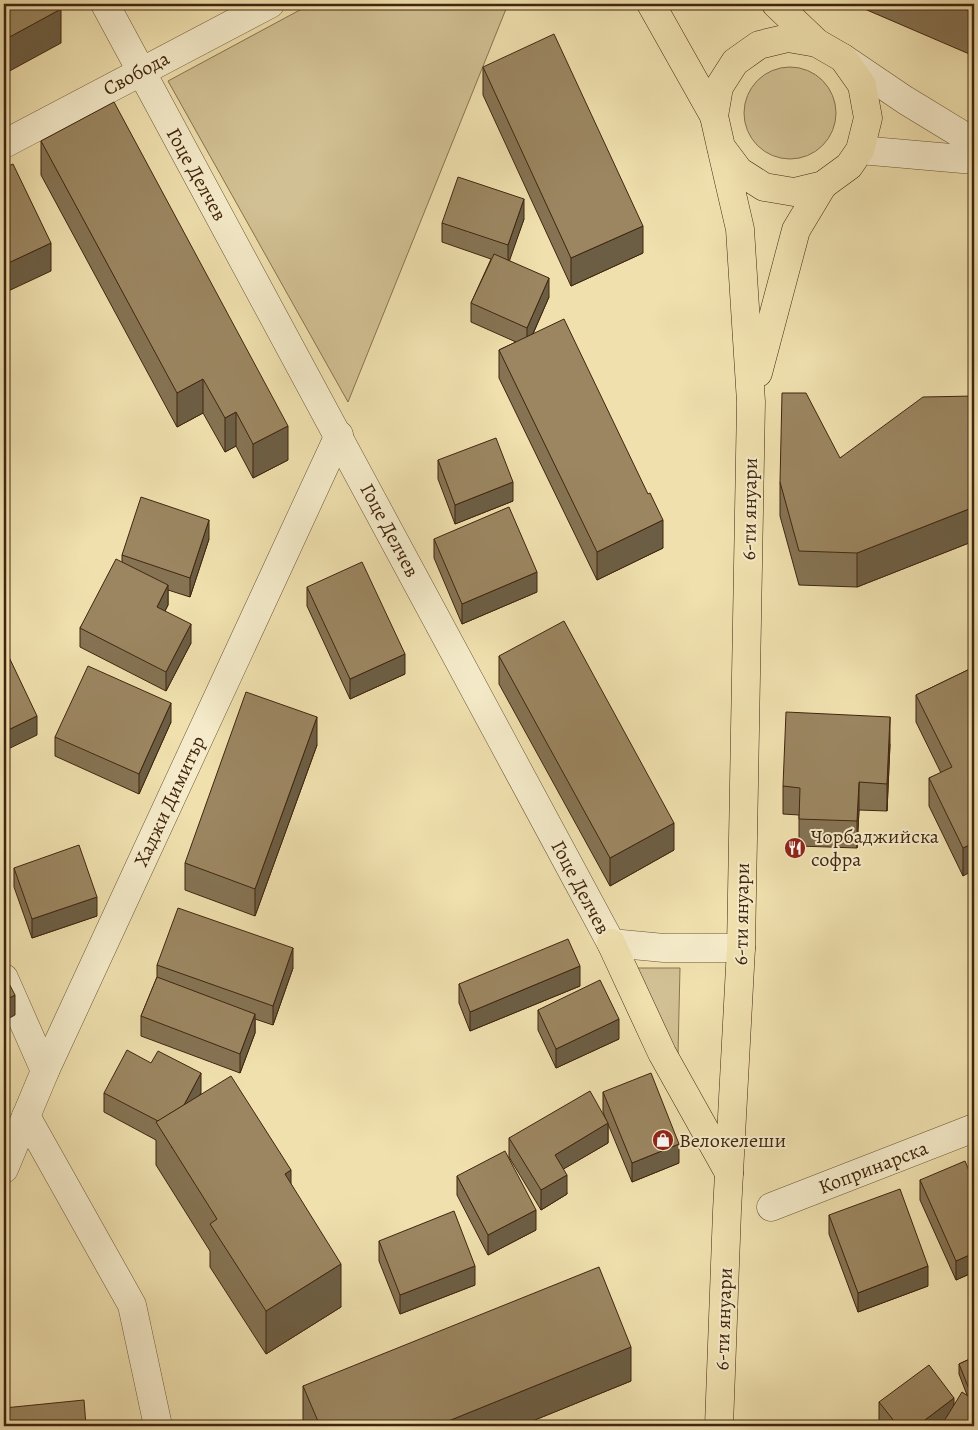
<svg xmlns="http://www.w3.org/2000/svg" width="978" height="1430" font-family="Alegreya,serif">
	<style>
		.green { fill: #d1c093; stroke: #897250 }
		.lines { fill: none; stroke-linecap: round; stroke-linejoin: round }
		.minor-casing { stroke: #6c5436; stroke-width: 29 }
		.major-casing { stroke: #41250e; stroke-width: 29 }
		.minor { stroke: #f5ebca; stroke-width: 28 }
		.major { stroke: #efe0ae; stroke-width: 28 }
		.wall { fill: #857353; stroke: #41250e }
		.shaded-wall { fill: #6c5e44; stroke: #41250e }
		.building { fill: #9b8661; stroke: #41250e }
		.labels { text-anchor: middle; stroke-width: 4; stroke-linejoin: round; paint-order: stroke }
		.street-label { font-size: 20px; fill: #41250e; stroke: #f5ebca }
		.poi-label { font-size: 20px; fill: #41250e; stroke: #f5ebca; text-anchor: start }
	</style>
	<rect width="100%" height="100%" fill="#efe0ae"/>
	<filter id="stains"><feTurbulence type="fractalNoise" baseFrequency=".004" numOctaves="4"/><feColorMatrix values="0 0 0 0 .2 0 0 0 0 .09 0 0 0 0 .02 0 0 0 .5 -.17"/></filter>
	<radialGradient id="worn" r=".72"><stop offset=".6" stop-color="#630" stop-opacity="0"/><stop offset="1" stop-color="#630" stop-opacity=".3"/></radialGradient>
	<g class="green">
		<polygon points="311,4 508,4 348,402 168,81"/>
		<circle cx="790" cy="113" r="46"/>
		<polygon points="632,968 680,968 678,1055"/>
	</g>
	<g class="lines">
		<g class="minor-casing">
			<g id="minor">
				<polyline points="105,4 611,943 664,948 741,948"/>
				<polyline points="843,58 905,100 974,142"/>
				<polyline points="4,144 270,4"/>
				<polyline points="860,150 974,160"/>
				<polyline points="4,978 45,1071"/>
				<polyline points="26,1116 132,1305 158,1426"/>
				<polyline points="4,1169 45,1071 339,435"/>
				<polyline points="771,1207 974,1128"/>
			</g>
		</g>
		<g class="major-casing">
			<g id="major">
				<polyline points="651,4 714,116"/>
				<polyline points="776,4 817,43"/>
				<polyline points="758,373 796,230 823,185"/>
				<polyline points="611,943 662,1053 729,1173"/>
				<polyline points="719,1426 727,1211 741,948 751,402 740,229 721,147 714,116 719,87 735,62 759,45 788,38 817,43 843,58 862,85 868,118 860,150 849,166 823,185 794,192 764,187 739,171 721,147"/>
			</g>
		</g>
		<use href="#minor" class="minor"/>
		<use href="#major" class="major"/>
	</g>
	<g class="wall">
		<polygon points="853,4 974,4 974,56"/>
		<polygon points="483,67 643,253 571,286 483,95"/>
		<polygon points="41,141 288,460 253,478 236,446 225,452 203,413 177,427 41,175"/>
		<polygon points="524,219 509,260 549,297 533,334 663,548 597,580 499,378 499,350 516,342 471,322 471,303 491,259 442,242 442,223"/>
		<polygon points="974,396 974,541 857,587 799,585 780,516 780,482 840,458"/>
		<polygon points="438,460 513,501 455,524 438,479"/>
		<polygon points="209,539 190,597 168,590 168,605 165,611 191,643 166,691 80,647 80,628 122,562 122,555"/>
		<polygon points="434,539 537,592 462,624 434,558"/>
		<polygon points="307,587 405,674 350,699 307,606"/>
		<polygon points="499,656 674,850 610,886 499,684"/>
		<polygon points="974,667 963,876 929,806 929,778 941,773 916,722 916,695"/>
		<polygon points="171,722 139,794 55,756 55,737"/>
		<polygon points="890,744 887,811 859,810 857,848 799,846 799,815 783,814 783,786"/>
		<polygon points="317,745 255,916 185,890 185,863"/>
		<polygon points="14,868 97,916 32,938 14,887"/>
		<polygon points="157,965 293,968 273,1025 255,1019 255,1033 240,1073 141,1036 141,1016 157,977"/>
		<polygon points="459,984 580,986 470,1031 459,1003"/>
		<polygon points="538,1010 619,1039 556,1068 538,1030"/>
		<polygon points="603,1092 679,1163 632,1182 608,1124 608,1143 563,1169 567,1194 541,1210 509,1157 509,1138 607,1122 603,1112"/>
		<polygon points="104,1093 201,1093 200,1095 291,1184 341,1307 266,1354 210,1267 210,1251 156,1165 156,1140 104,1112"/>
		<polygon points="457,1176 536,1230 488,1255 457,1195"/>
		<polygon points="920,1180 974,1183 974,1272 956,1280 920,1200"/>
		<polygon points="829,1215 928,1286 858,1312 829,1234"/>
		<polygon points="379,1241 475,1285 400,1314 379,1261"/>
		<polygon points="974,1357 974,1426 883,1426 879,1421 879,1402 954,1405 967,1395 959,1374 959,1364"/>
		<polygon points="631,1381 520,1426 306,1426 303,1420 303,1386"/>
	</g>
	<g class="shaded-wall">
		<polygon points="117,4 125,4 117,8"/>
		<polygon points="61,9 61,43 4,74 4,40"/>
		<polygon points="524,199 524,219 508,265 508,245"/>
		<polygon points="643,226 643,253 571,286 571,258"/>
		<polygon points="51,243 51,271 4,293 4,265"/>
		<polygon points="549,278 549,297 527,347 527,328"/>
		<polygon points="203,379 203,413 177,427 177,393"/>
		<polygon points="236,412 236,446 225,452 225,418"/>
		<polygon points="288,426 288,460 253,478 253,444"/>
		<polygon points="513,482 513,501 455,524 455,505"/>
		<polygon points="974,507 974,541 857,587 857,553"/>
		<polygon points="209,520 209,539 190,597 190,578"/>
		<polygon points="663,520 663,548 597,580 597,552"/>
		<polygon points="537,572 537,592 462,624 462,604"/>
		<polygon points="168,585 168,605 157,626 157,607"/>
		<polygon points="191,624 191,643 166,691 166,672"/>
		<polygon points="405,654 405,674 350,699 350,679"/>
		<polygon points="171,703 171,722 139,794 139,774"/>
		<polygon points="37,716 37,735 4,751 4,732"/>
		<polygon points="317,717 317,745 255,916 255,889"/>
		<polygon points="890,717 890,744 887,811 887,784"/>
		<polygon points="859,782 859,810 857,848 857,821"/>
		<polygon points="674,823 674,850 610,886 610,858"/>
		<polygon points="974,843 974,870 963,876 963,848"/>
		<polygon points="97,897 97,916 32,938 32,919"/>
		<polygon points="293,948 293,968 273,1025 273,1006"/>
		<polygon points="580,966 580,986 470,1031 470,1012"/>
		<polygon points="15,995 15,1015 4,1021 4,1001"/>
		<polygon points="255,1014 255,1033 240,1073 240,1054"/>
		<polygon points="619,1019 619,1039 556,1068 556,1049"/>
		<polygon points="201,1073 201,1093 172,1148 172,1128"/>
		<polygon points="608,1123 608,1143 555,1174 555,1155"/>
		<polygon points="679,1144 679,1163 632,1182 632,1163"/>
		<polygon points="291,1170 291,1213 285,1174"/>
		<polygon points="567,1175 567,1194 541,1210 541,1190"/>
		<polygon points="536,1210 536,1230 488,1255 488,1235"/>
		<polygon points="974,1253 974,1272 956,1280 956,1261"/>
		<polygon points="341,1264 341,1307 266,1354 266,1311"/>
		<polygon points="475,1266 475,1285 400,1314 400,1295"/>
		<polygon points="928,1266 928,1286 858,1312 858,1293"/>
		<polygon points="631,1347 631,1381 520,1426 436,1426"/>
		<polygon points="974,1393 974,1403 971,1404 971,1394"/>
		<polygon points="954,1398 954,1418 943,1426 917,1426"/>
	</g>
	<g class="building">
		<polygon points="4,4 58,4 61,9 4,40"/>
		<polygon points="953,4 974,4 974,13"/>
		<polygon points="554,34 643,226 571,258 483,67"/>
		<polygon points="114,102 288,426 253,444 236,412 225,418 203,379 177,393 41,141"/>
		<polygon points="13,164 51,243 4,265 4,168"/>
		<polygon points="458,177 524,199 508,245 442,223"/>
		<polygon points="494,254 549,278 527,328 471,303"/>
		<polygon points="564,319 648,494 650,493 663,520 597,552 499,350"/>
		<polygon points="782,393 806,393 840,458 923,397 974,396 974,507 857,553 799,551 780,482"/>
		<polygon points="496,438 513,482 455,505 438,460"/>
		<polygon points="141,497 209,520 190,578 122,555"/>
		<polygon points="509,507 537,572 462,604 434,539"/>
		<polygon points="116,559 168,585 157,607 191,624 166,672 80,628"/>
		<polygon points="362,562 405,654 350,679 307,587"/>
		<polygon points="564,621 674,823 610,858 499,656"/>
		<polygon points="8,655 37,716 4,732 4,657"/>
		<polygon points="88,666 171,703 139,774 55,737"/>
		<polygon points="974,667 974,843 963,848 929,778 952,767 916,695"/>
		<polygon points="246,692 317,717 255,889 185,863"/>
		<polygon points="786,712 890,717 887,784 859,782 857,821 799,819 800,788 783,786"/>
		<polygon points="79,845 97,897 32,919 14,868"/>
		<polygon points="178,908 293,948 273,1006 157,965"/>
		<polygon points="568,939 580,966 470,1012 459,984"/>
		<polygon points="4,974 15,995 4,1001"/>
		<polygon points="157,977 255,1014 240,1054 141,1016"/>
		<polygon points="600,980 619,1019 556,1049 538,1010"/>
		<polygon points="127,1050 151,1063 158,1051 201,1073 184,1105 158,1121 104,1093"/>
		<polygon points="651,1073 679,1144 632,1163 603,1092"/>
		<polygon points="231,1076 291,1170 285,1174 341,1264 266,1311 210,1224 217,1219 156,1122"/>
		<polygon points="590,1091 608,1123 555,1155 567,1175 541,1190 509,1138"/>
		<polygon points="505,1151 536,1210 488,1235 457,1176"/>
		<polygon points="965,1161 974,1183 974,1253 956,1261 920,1180"/>
		<polygon points="900,1189 928,1266 858,1293 829,1215"/>
		<polygon points="454,1211 475,1266 400,1295 379,1241"/>
		<polygon points="599,1267 631,1347 436,1426 320,1426 303,1386"/>
		<polygon points="974,1357 974,1393 971,1394 959,1364"/>
		<polygon points="929,1365 954,1398 917,1426 898,1426 879,1402"/>
		<polygon points="962,1392 974,1400 974,1426 941,1426"/>
		<polygon points="84,1400 86,1426 4,1426 4,1408"/>
	</g>
	<defs>
		<g id="restaurant-disc" transform="scale(1.125)"><circle r="9.5" fill="#8f2418" stroke="#f5ebca"/><path d="M-5-6h1v4h1v-4h1v4h1v-4h1v5L-1.5 .5V6h-2V.5L-5-1ZM5-6V6H3V1.5H1.5Q1.5-4 5-6Z" fill="#fff"/></g>
		<g id="shop-disc" transform="scale(1.125)"><circle r="9.5" fill="#8f2418" stroke="#f5ebca"/><path d="M-5-2.5h2.3a2.7 3.5 0 0 1 5.4 0H5L5.5 6h-11ZM-1.5-2.5h3a1.5 2.3 0 0 0-3 0Z" fill="#fff"/></g>
	</defs>
	<g fill-rule="evenodd">
		<use href="#restaurant-disc" x="795" y="848"/>
		<use href="#shop-disc" x="663" y="1140"/>
	</g>
	<g class="labels">
		<g class="street-label">
			<text transform="translate(136 73) rotate(-28)" y="7">Свобода</text>
			<text transform="translate(197 174) rotate(61)" y="7">Гоце Делчев</text>
			<text transform="translate(749 509) rotate(-89)" y="7">6-ти януари</text>
			<text transform="translate(390 530) rotate(62)" y="7">Гоце Делчев</text>
			<text transform="translate(169 801) rotate(-65)" y="7">Хаджи Димитър</text>
			<text transform="translate(581 887) rotate(62)" y="7">Гоце Делчев</text>
			<text transform="translate(741 914) rotate(-89)" y="7">6-ти януари</text>
			<text transform="translate(873 1167) rotate(-21)" y="7">Копринарска</text>
			<text transform="translate(723 1319) rotate(-88)" y="7">6-ти януари</text>
		</g>
		<g class="poi-label">
			<text x="811" y="843">Чорбаджийска<tspan x="811" dy="23">софра</tspan></text>
			<text x="679" y="1147">Велокелеши</text>
		</g>
	</g>
	<rect width="978" height="1430" fill="none" stroke="#efe0ae" stroke-width="20"/>
	<rect x="5" y="5" width="968" height="1420" fill="none" stroke="#41250e" stroke-width="2.5"/>
	<rect x="10" y="10" width="958" height="1410" fill="none" stroke="#41250e"/>
	<rect width="100%" height="100%" filter="url(#stains)"/>
	<rect width="100%" height="100%" fill="url(#worn)"/>
</svg>
